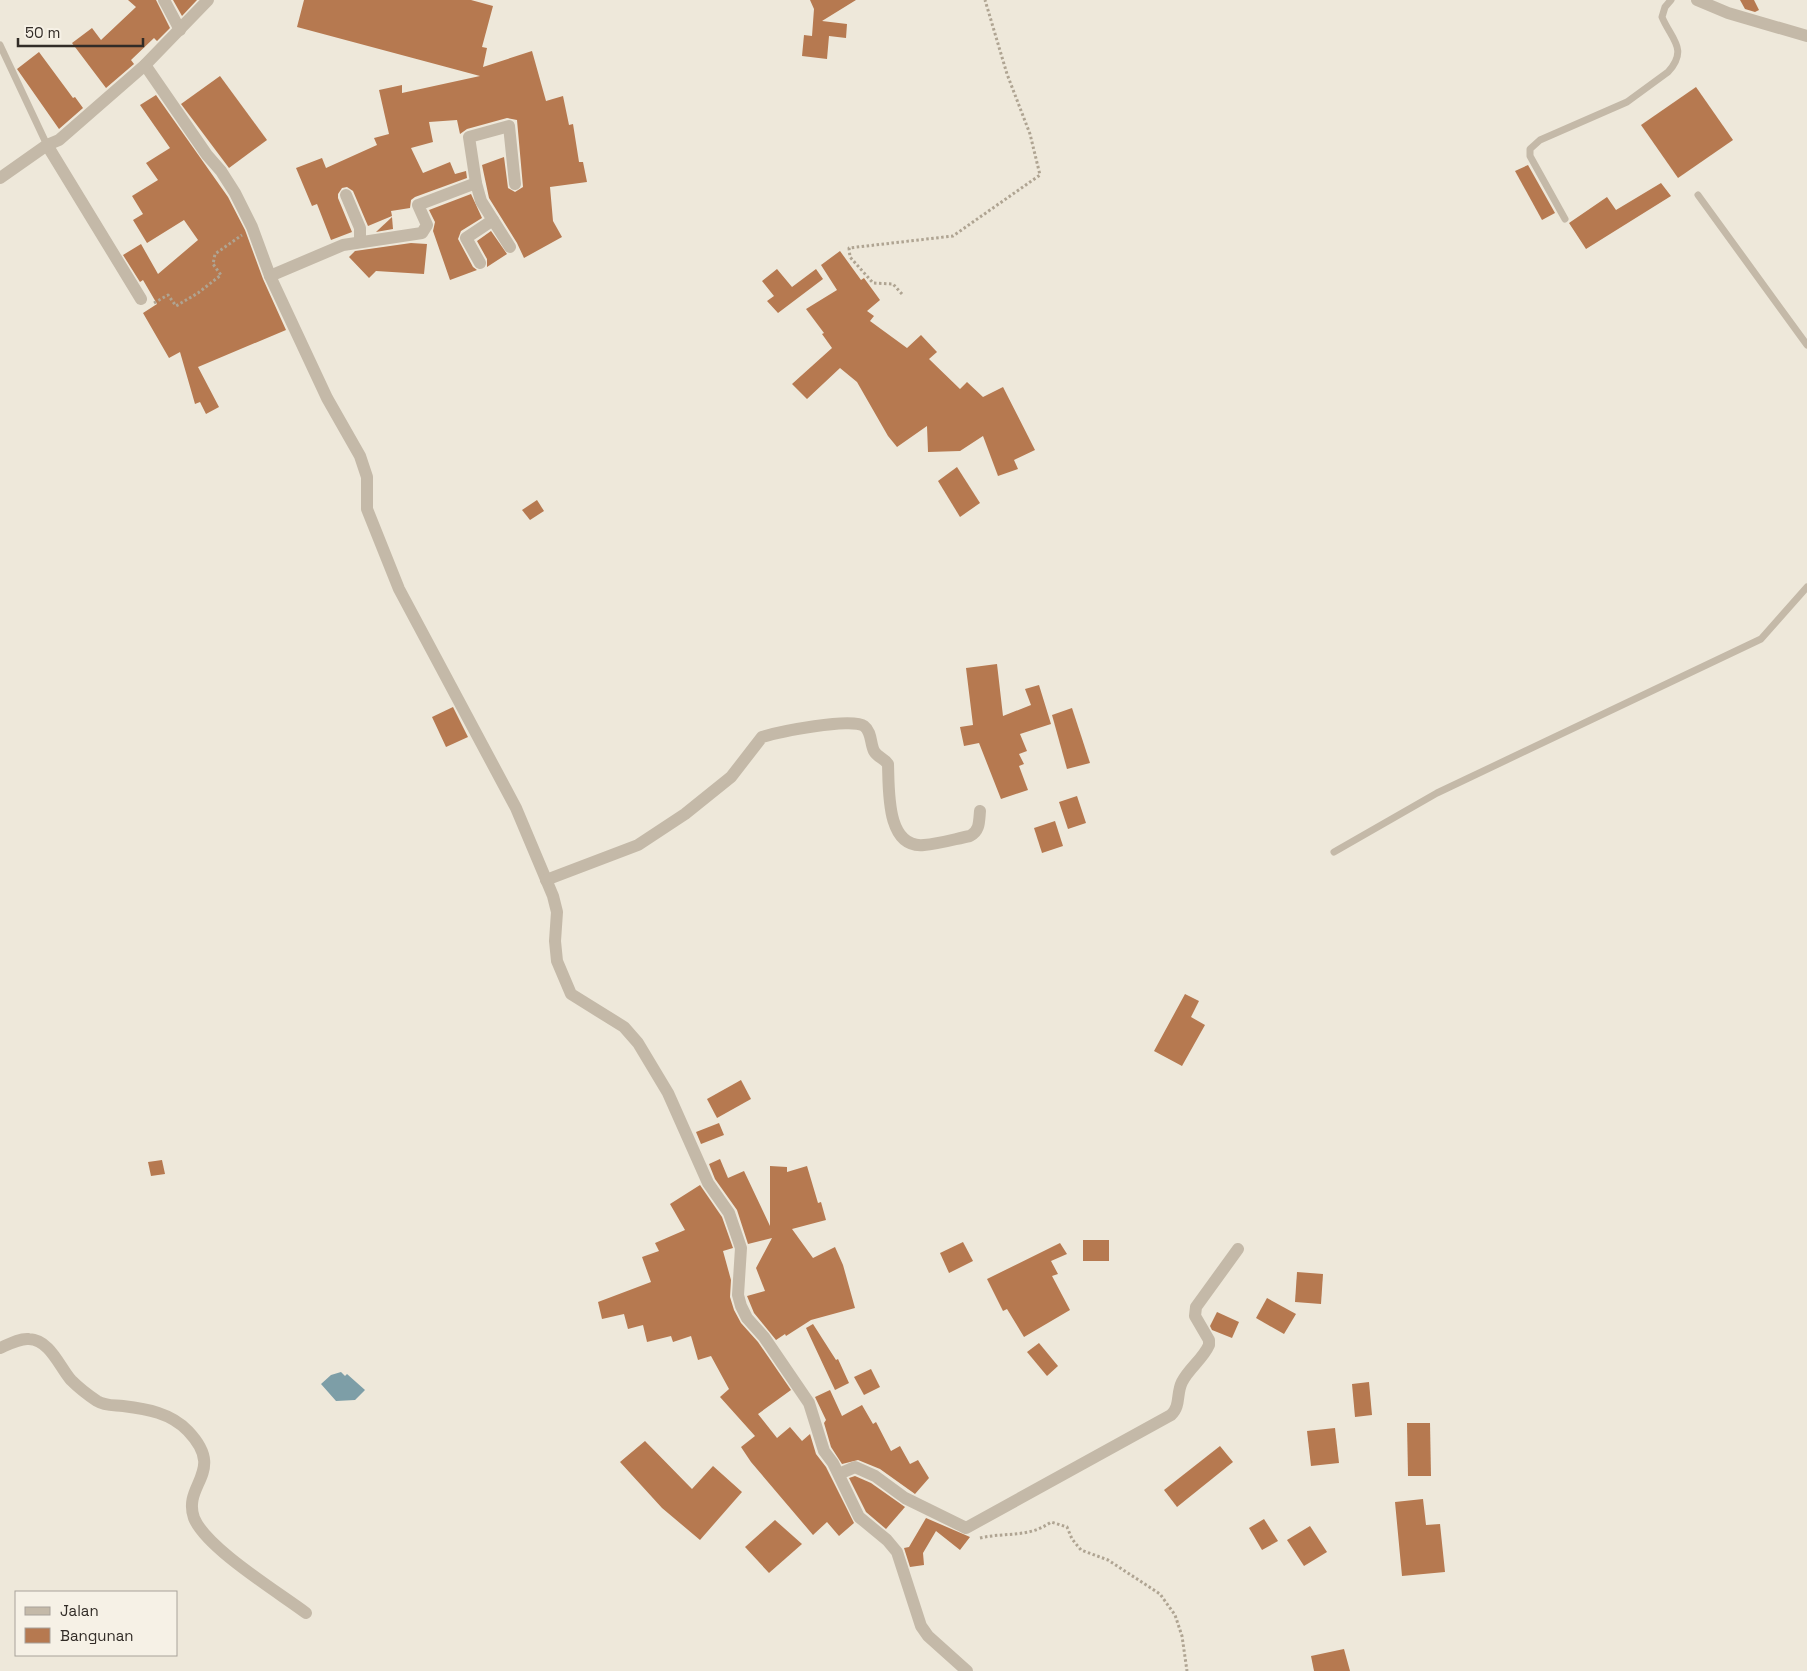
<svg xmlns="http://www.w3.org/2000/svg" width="1807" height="1671" font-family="'Space Grotesk',sans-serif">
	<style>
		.water { fill: #7d9ea7 }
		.building { fill: #b67950 }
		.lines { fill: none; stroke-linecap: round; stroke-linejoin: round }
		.path { stroke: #afa492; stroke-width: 3; stroke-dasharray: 2.5 2.5; stroke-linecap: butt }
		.lane { stroke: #c4b9a8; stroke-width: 7 }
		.street { stroke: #c4b9a8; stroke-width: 12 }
	</style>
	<rect width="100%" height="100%" fill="#eee8da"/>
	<polygon class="water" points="341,1372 345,1376 347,1374 365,1390 355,1400 336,1401 321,1384 331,1375"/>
	<g class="building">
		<polygon points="128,0 156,0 170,28 157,41 154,38 131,60 134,64 106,88 72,43 92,28 101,40 136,7"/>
		<polygon points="173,0 197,0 182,16"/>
		<polygon points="304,0 471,0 493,6 482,47 487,48 483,67 532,51 546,101 563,96 569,125 573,124 579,162 583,162 587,182 550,187 553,221 562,237 524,258 517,243 489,198 482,165 504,157 508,188 515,192 523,187 517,120 507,118 467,129 460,134 457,120 429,122 433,142 411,148 423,173 450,162 455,174 466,171 467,178 415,197 411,200 410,208 391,211 392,216 368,226 353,191 347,187 342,188 338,194 338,198 352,232 331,240 317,204 312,206 296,168 322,158 326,168 377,145 374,138 389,134 379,90 402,85 402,93 480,76 297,27"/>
		<polygon points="810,0 856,0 822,21 847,24 846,38 829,36 827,59 802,56 804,35 812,36 814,9"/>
		<polygon points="1740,0 1754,0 1759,10 1755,12 1745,9"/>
		<polygon points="39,52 73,98 75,97 83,108 59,129 17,69"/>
		<polygon points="220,76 267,140 229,168 181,104"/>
		<polygon points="1696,87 1733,140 1678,178 1641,125"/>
		<polygon points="156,95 228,197 245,230 263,279 286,330 198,367 219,407 206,414 200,402 195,404 180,352 169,358 143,313 157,304 143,280 140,282 123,255 141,244 158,274 198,240 184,220 147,243 133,220 143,214 132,196 158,180 146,163 170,148 140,105"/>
		<polygon points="1528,165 1555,213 1542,220 1515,171"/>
		<polygon points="1661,183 1671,196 1586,249 1569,223 1607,197 1616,210"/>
		<polygon points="471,194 482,218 461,231 458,239 473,267 477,270 450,280 433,231 435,222 429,210"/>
		<polygon points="392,217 393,229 376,232"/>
		<polygon points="491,231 507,254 487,267 487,259 477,241"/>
		<polygon points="411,243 427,244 424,274 376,271 369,278 349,257 355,251"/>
		<polygon points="840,251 861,280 864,278 880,300 867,311 874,316 870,321 907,348 921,335 937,352 929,359 960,389 967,382 983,397 1003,387 1035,450 1014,460 1018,469 998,476 983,436 960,451 928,452 927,426 897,447 888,436 857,382 840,368 807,399 792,384 832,348 822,334 824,333 806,309 837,290 821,265"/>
		<polygon points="777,269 792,287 816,269 823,279 778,313 767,301 774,296 762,281"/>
		<polygon points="957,467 980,503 960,517 938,481"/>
		<polygon points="537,500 544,511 530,520 522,510"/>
		<polygon points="997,664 1003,716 1031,705 1025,689 1039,685 1051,724 1020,734 1027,751 1019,754 1024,764 1019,766 1028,790 1001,799 979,743 964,746 960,727 973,725 966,668"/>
		<polygon points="453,707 468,737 446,747 432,717"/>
		<polygon points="1072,708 1090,763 1067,769 1052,715"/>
		<polygon points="1077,796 1086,823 1068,829 1059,802"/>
		<polygon points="1055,821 1063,846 1042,853 1034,828"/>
		<polygon points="1185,994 1199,1001 1191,1017 1205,1025 1182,1066 1154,1051"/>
		<polygon points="741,1080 751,1099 717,1118 707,1099"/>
		<polygon points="719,1123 724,1135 701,1144 696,1132"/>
		<polygon points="720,1159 728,1178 744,1171 770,1226 770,1166 787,1167 787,1172 807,1166 818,1203 821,1202 826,1220 792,1229 813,1258 835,1247 843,1265 855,1308 811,1320 786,1336 785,1334 776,1340 754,1313 747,1296 765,1291 756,1268 772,1238 748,1244 737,1210 715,1179 709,1164"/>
		<polygon points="162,1160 165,1174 151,1176 148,1162"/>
		<polygon points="700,1185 722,1217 733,1248 723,1251 731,1280 730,1297 734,1310 741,1323 758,1342 791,1390 758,1414 777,1438 790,1427 802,1441 810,1434 816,1454 826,1467 854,1523 839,1536 827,1522 813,1535 751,1462 741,1447 755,1436 720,1397 729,1389 711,1356 698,1360 691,1336 673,1342 671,1336 647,1342 643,1325 628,1329 624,1314 602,1319 598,1302 651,1282 642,1257 659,1251 655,1243 685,1230 670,1204"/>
		<rect x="1083" y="1240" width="26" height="21"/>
		<polygon points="963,1242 973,1261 949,1273 940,1253"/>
		<polygon points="1060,1243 1067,1254 1051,1261 1058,1274 1052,1276 1070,1310 1024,1337 1007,1309 1003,1311 987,1279"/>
		<polygon points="1297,1272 1323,1274 1321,1304 1295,1302"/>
		<polygon points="1267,1298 1296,1314 1284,1334 1256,1318"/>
		<polygon points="1217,1312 1239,1322 1232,1338 1212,1330 1210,1326"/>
		<polygon points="813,1324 836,1360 838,1359 849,1383 835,1390 806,1328"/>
		<polygon points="1039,1343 1058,1366 1047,1376 1027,1352"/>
		<polygon points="871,1369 880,1387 864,1395 854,1377"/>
		<polygon points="1369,1382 1372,1415 1355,1417 1352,1384"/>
		<polygon points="830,1390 842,1416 862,1405 873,1424 876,1422 891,1451 900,1446 910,1464 918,1460 929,1478 915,1494 880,1469 858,1460 842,1464 831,1447 824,1423 826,1420 815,1397"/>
		<polygon points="1407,1423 1430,1423 1431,1476 1408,1476"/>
		<polygon points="1335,1428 1339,1463 1311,1466 1307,1431"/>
		<polygon points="645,1441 692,1489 713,1466 742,1492 700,1540 662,1508 620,1462"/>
		<polygon points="1220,1446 1233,1462 1177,1507 1164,1490"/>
		<polygon points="855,1476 871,1483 905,1507 886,1529 866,1512 849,1478"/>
		<polygon points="1423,1499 1426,1525 1440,1524 1445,1572 1402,1576 1395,1502"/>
		<polygon points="926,1518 970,1537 960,1550 936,1531 923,1553 924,1565 910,1567 904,1548 909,1547"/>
		<polygon points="1264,1519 1278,1541 1262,1550 1249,1528"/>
		<polygon points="775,1520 802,1544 769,1573 745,1547"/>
		<polygon points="1310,1526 1327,1552 1304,1566 1287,1540"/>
		<polygon points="1344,1649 1350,1671 1314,1671 1311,1656"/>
	</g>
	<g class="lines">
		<g class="path">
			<polyline points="902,294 893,284 873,283 850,257 849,248 953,236 1040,175 1030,134 1007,74 985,0"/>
			<polyline points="154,303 168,295 176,306 198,293 221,275 213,264 215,254 242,235"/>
			<path d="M980,1538C1006,1532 1029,1538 1051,1522L1067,1527L1072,1539L1081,1550L1108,1560L1160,1594L1175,1615L1182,1636L1187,1671"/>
		</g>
		<g class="lane">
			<polyline points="0,45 47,145"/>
			<polyline points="1698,195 1807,345"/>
			<path d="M1565,219L1530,156V149L1540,140L1627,102L1668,72C1689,49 1671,39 1662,17L1665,7L1671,0"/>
			<polyline points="1334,852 1437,793 1761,639 1807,587"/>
		</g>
		<g class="street">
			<polyline points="164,0 180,30"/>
			<polyline points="1697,0 1728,13 1807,36"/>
			<polyline points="145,65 207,155 221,171 235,193 252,227 270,276 327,398 360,456 367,477 367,509 399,589 516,808 553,896 557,912 555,941 557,961 571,994 624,1027 638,1043 668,1093 708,1183 729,1213 741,1248 738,1295 741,1306 747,1318 764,1337 809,1403 824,1451 833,1463 859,1517 887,1540 897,1552 921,1626 928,1636 967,1671"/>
			<polyline points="47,145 141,299"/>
			<polyline points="0,178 47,145 59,140 145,65 208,0"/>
			<polyline points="476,183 481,201 510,247"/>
			<polyline points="346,195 360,228 360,242"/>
			<polyline points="480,263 466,238 493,220"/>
			<polyline points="270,276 343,245 422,233 427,225 418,205 476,183 469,137 509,126 515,184"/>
			<path d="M546,880L638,845L685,814L731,777L762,737C778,732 852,717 864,726C872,732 870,743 874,751C877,757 884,758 888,764C889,790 886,849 924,845C939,844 955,839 970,836C980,831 979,821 980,811"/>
			<path d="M0,1348C9,1344 20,1338 29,1339C50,1340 59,1366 71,1380C79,1388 88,1395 97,1401C105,1406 114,1405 123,1406C147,1409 171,1413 188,1431C227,1472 182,1484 194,1518C206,1548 278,1592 306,1613"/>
			<path d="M839,1474L855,1467L875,1476L905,1498L966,1528L1171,1415C1181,1406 1176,1394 1182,1382C1189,1368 1203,1359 1209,1345V1340L1195,1316L1196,1307L1238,1249"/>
		</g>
	</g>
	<rect x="15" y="1591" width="162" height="65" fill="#f6f1e6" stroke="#a8a29a"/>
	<rect x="25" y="1607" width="25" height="8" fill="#c4b9a8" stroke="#a8a29a"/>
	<text x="60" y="1616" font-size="15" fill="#322c27">Jalan</text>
	<rect x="25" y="1628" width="25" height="15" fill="#b67950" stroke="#a8a29a"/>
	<text x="60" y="1641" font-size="15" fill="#322c27">Bangunan</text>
	<path d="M18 38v8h125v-8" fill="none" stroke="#322c27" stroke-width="2.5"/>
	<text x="25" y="38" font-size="15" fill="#322c27" stroke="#f6f1e6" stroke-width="4" paint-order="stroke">50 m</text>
</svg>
